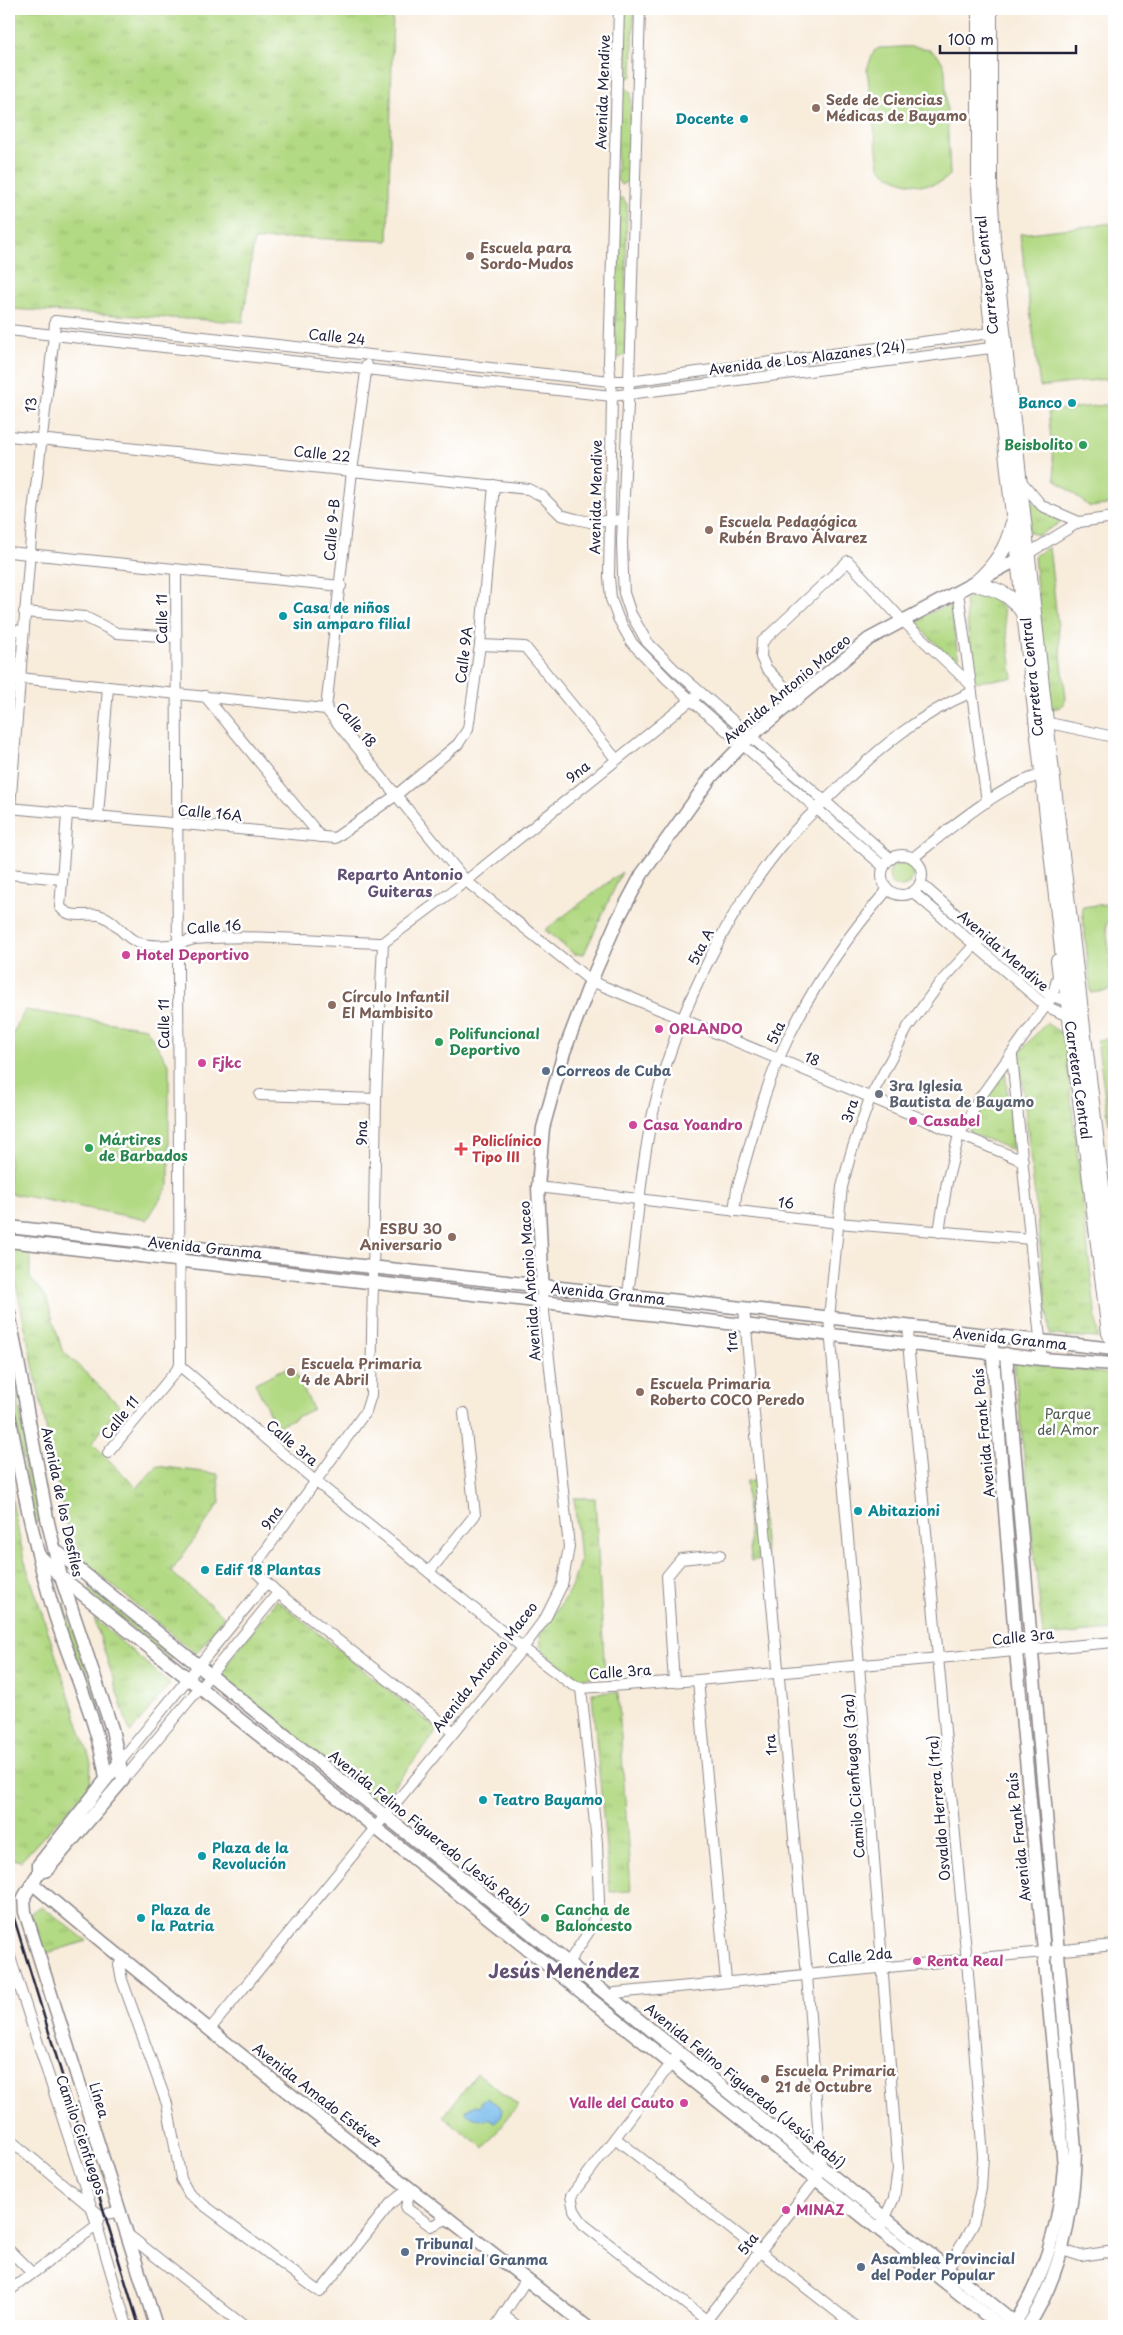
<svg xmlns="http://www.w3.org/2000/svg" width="1123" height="2335" font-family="'Playpen Sans',sans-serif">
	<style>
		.grass { fill: url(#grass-tufts); stroke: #6a7e5f }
		.garden { fill: #b2d983; stroke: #6a7e5f }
		.water { fill: #73b8ea; stroke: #4a6d92 }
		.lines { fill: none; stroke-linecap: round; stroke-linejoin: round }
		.minor-casing { stroke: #8d878b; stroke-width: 12 }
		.major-casing { stroke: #8d878b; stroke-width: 15 }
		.highway-casing { stroke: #8d878b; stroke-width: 16 }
		.minor { stroke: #fff; stroke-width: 10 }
		.major { stroke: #fff; stroke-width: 12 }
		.highway { stroke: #fff; stroke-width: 14 }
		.rail { stroke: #22223b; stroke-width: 2.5 }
		.education-dot { fill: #8d6e63; stroke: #fff; stroke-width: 2 }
		.culture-dot { fill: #0f9aa8; stroke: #fff; stroke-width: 2 }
		.leisure-dot { fill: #2e9e5b; stroke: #fff; stroke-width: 2 }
		.hotel-dot { fill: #d1479c; stroke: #fff; stroke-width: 2 }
		.service-dot { fill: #5c6f8a; stroke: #fff; stroke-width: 2 }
		.worship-dot { fill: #6b7280; stroke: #fff; stroke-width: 2 }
		.health-dot { fill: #e0444e; stroke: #fff; stroke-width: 2 }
		.labels { text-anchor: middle; stroke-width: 5; stroke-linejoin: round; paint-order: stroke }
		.street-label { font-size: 14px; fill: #22223b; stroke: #fff }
		.education-label { font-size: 14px; font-weight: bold; fill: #785e54; stroke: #fff; text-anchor: start }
		.culture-label { font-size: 14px; font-weight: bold; fill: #0d838f; stroke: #fff; text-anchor: start }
		.leisure-label { font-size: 14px; font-weight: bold; fill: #27864d; stroke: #fff; text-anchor: start }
		.hotel-label { font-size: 14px; font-weight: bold; fill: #b23c85; stroke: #fff; text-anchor: start }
		.service-label { font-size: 14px; font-weight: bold; fill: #4e5e75; stroke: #fff; text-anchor: start }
		.worship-label { font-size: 14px; font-weight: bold; fill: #5b616d; stroke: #fff; text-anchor: start }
		.health-label { font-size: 14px; font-weight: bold; fill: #be3a42; stroke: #fff; text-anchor: start }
		.park-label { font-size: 14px; fill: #4d5951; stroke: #fff }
		.neighbourhood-label { font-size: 15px; font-weight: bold; fill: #635173; stroke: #fff }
		.district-label { font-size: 19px; font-weight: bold; fill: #635173; stroke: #fff }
	</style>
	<defs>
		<pattern id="grass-tufts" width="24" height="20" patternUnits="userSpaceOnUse" patternTransform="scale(1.25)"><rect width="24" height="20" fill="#b2d983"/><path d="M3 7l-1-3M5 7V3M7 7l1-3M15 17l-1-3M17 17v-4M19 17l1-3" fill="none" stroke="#99ba72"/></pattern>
	</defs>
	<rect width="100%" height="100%" fill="#fff"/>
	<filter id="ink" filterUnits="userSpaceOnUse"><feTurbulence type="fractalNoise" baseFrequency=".02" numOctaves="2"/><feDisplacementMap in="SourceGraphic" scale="10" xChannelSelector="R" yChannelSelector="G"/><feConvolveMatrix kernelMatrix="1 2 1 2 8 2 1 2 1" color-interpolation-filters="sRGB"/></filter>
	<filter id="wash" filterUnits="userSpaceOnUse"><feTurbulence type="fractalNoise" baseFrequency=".0096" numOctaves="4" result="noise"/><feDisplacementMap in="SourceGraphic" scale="20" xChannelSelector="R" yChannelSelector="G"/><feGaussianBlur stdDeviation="1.12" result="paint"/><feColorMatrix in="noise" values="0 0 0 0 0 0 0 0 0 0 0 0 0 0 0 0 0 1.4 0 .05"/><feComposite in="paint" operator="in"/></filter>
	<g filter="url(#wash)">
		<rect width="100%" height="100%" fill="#f8ecdb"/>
		<g class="grass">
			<polygon points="9,9 393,9 388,241 303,238 254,240 243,322 9,309"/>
			<polygon points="622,9 634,9 632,76 624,80 620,75"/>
			<polygon points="625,88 631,92 629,180 621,185 617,179 618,91"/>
			<polygon points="622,197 627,204 625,355 619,358 615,355 615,206"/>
			<polygon points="1026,496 1050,516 1063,521 1039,535 1030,533"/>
			<polygon points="1049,547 1066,699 1061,707 1052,709 1048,707 1034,556"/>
			<polygon points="975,592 990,592 1003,608 1013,678 973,682 965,601"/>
			<polygon points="950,605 960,667 912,620"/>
			<polygon points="622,872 584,954 574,954 545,930"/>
			<polygon points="1046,1023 1064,1035 1098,1338 1050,1335 1019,1053"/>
			<polygon points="1005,1069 1013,1150 968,1132 984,1100"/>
			<polygon points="13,1249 30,1251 30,1278 46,1297 62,1350 120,1406 92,1443 137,1488 157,1466 218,1474 220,1503 171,1572 224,1616 196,1654 72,1552 10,1255"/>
			<polygon points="1014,1361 1109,1374 1114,1423 1114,1630 1043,1636"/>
			<polygon points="758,1480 766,1558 751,1561 746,1482"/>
			<polygon points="9,1486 24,1559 91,1762 90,1786 21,1861 9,1858"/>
			<polygon points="574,1498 595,1498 605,1676 581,1678 551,1659 541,1647 540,1635 565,1599 574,1580 580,1561"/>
			<polygon points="277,1600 438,1730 378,1806 217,1676"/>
			<polygon points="94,1618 170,1684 130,1733"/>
			<polygon points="618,1692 631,1891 610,1892 592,1693"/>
			<polygon points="42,1906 87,1941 44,1954 31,1914 33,1911"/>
		</g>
		<g class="garden">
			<path d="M879,48C904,48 938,39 945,70L950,175C934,194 893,183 879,167L867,69L874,51Z"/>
			<polygon points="1114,223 1114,378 1040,387 1020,234"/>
			<polygon points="1114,404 1114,504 1090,507 1055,479 1048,411"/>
			<circle cx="901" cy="875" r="12"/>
			<polygon points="1114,903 1113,918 1106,924 1113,990 1091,993 1082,907"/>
			<polygon points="25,1010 146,1028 169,1065 169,1185 147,1220 9,1193 9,1041"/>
			<polygon points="1114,1038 1114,1124 1109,1124 1097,1040"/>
			<polygon points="292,1365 313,1409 276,1427 255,1383"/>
			<polygon points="10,1389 16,1389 40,1522 35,1523"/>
			<polygon points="1001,1401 1004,1401 1024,1636 1022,1636"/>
			<polygon points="90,1588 174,1657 171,1660 87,1591"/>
			<polygon points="64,1604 105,1723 99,1725 59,1606"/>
			<polygon points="1027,1667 1051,1949 1049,1949 1025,1668"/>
			<polygon points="400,1836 547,1956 546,1958 399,1838"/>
			<polygon points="477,2073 518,2105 484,2148 443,2117"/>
		</g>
		<path class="water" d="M487,2098C499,2106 511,2111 494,2122L488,2118C479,2123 472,2117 465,2111L475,2105L480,2106L482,2101Z"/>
	</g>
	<g filter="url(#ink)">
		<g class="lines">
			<g class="minor-casing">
				<g id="minor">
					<polyline points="619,9 609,363 612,396 609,577 611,599 618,618 632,643 668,680 884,867"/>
					<polyline points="640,9 629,381 622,542 623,574 624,593 631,614 647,642 675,670 891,859"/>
					<polyline points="9,330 54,335 33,512 10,808"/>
					<polyline points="998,332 629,381 610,381 55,321 54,335 612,396 999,347"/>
					<polyline points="9,436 528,489 542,496 561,515 576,519 590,522 623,520"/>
					<polyline points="1021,481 1042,506 1079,522"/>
					<polyline points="9,552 341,586"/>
					<polyline points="1029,553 1079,522 1114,517"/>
					<polyline points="958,592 987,802"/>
					<polyline points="24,612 85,617 117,633 175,637"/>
					<polyline points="9,630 23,631"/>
					<polyline points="480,645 525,647 616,759"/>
					<polyline points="9,677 326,709 466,881 591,981 1023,1161"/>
					<polyline points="205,696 321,837"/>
					<polyline points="796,699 766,668 761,657 762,642 848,561 902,620 969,683"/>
					<polyline points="326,709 352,471 367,365"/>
					<polyline points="1040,721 1114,737"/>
					<polyline points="9,808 335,838 395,796 458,744 468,729 480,645 494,485"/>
					<path d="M67,814L60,907C71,920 84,913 99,915C116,919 122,937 139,943C148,946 167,946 177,944C183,943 189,940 195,939C257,934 321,941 383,943"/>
					<polyline points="98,816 108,687"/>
					<circle cx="902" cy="875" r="20"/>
					<path d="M913,858C944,833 1009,777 1049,774"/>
					<polyline points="9,874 62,879"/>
					<polyline points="920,883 1049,995 1073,1003"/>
					<polyline points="913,892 1046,1006 1074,1019"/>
					<polyline points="383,943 376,1099 371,1395 366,1411 259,1560 257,1573 278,1593 454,1732"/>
					<polyline points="383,943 466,881 696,696"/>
					<polyline points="1012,1056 1042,1359"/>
					<polyline points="260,1095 376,1099"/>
					<polyline points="538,1187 838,1223 1031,1239"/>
					<path d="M734,1211L737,1189C750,1146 761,1100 779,1058C806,995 843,941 888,889"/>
					<polyline points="939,1232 947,1182 959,1135 979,1099 1052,997 1058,976 1056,960"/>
					<path d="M625,1311C637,1245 638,1179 653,1113C674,1019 727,908 791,835C807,817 825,801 842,784C881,747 920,714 970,693"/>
					<polyline points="909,1326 908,1343 967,1961 983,2156 981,2189 973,2225 945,2273"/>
					<polyline points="180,1366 314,1480 523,1648 571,1684 581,1688 698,1680 1114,1642"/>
					<polyline points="108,1453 180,1366 176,570"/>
					<polyline points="429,1572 475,1515 464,1413"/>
					<polyline points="698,1680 726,1981"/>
					<polyline points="674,1682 667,1576 681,1559 720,1555"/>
					<polyline points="119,1763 266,1583"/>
					<polyline points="123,1780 278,1593"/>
					<polyline points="9,1954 92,2209 127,2326"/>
					<polyline points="123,1960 119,1965 122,1980 167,2104 181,2179 189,2194 320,2292 391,2203 410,2188"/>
					<polyline points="560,1975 590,1930 599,1901 597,1843 581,1688"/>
					<path d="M611,1998L615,1993C781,1977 948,1962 1114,1945"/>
					<polyline points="210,2029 523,1648 546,1617 562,1585 569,1547 543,1302"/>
					<polyline points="679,2053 571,2196 574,2210 583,2224 714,2326"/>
					<polyline points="615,2138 855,2326"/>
					<polyline points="9,2139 100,2215 118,2212"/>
					<polyline points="410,2188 406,2208 431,2226 449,2218"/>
					<polyline points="882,2224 894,2198 898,2169 859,1665 829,1318 842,1187 851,1153 870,1098 908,1027 939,984 982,937"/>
					<polyline points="127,2234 244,2326"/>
					<polyline points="9,2250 32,2273"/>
					<polyline points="1062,2250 1081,2256 1107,2252 1114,2255"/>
					<polyline points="9,2291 96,2226 98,2220"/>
					<polyline points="503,2315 517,2326"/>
					<polyline points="496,2326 526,2280"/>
					<polyline points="702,2326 816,2179 821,2167 807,1975 744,1308"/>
				</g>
			</g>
			<g class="major-casing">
				<g id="major">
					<polyline points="9,1227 1114,1349"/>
					<polyline points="9,1241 1042,1359 1114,1364"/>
					<polyline points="543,1294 538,1187 543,1128 564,1052 591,981 617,921 642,874 712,776 751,736 869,639 1024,556"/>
					<polyline points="9,1313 47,1518 61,1577 112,1729 123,1780 47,1870 39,1873 39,1864 44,1858 119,1763"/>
					<path d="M992,1345L1016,1651L1064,2166C1060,2224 1045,2277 1013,2326"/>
					<path d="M1006,1354L1075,2149C1074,2211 1062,2273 1028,2326"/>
					<path d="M9,1415C22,1481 34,1547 54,1612C71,1667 98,1720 106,1778"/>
					<polyline points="55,1550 1019,2326"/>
					<polyline points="38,1554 61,1577 1000,2326"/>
					<polyline points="36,1877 24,1897 25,1912 156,2326"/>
					<path d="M33,1884C213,2036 400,2181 586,2326"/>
				</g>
			</g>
			<g class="highway-casing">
				<g id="highway">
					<polyline points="979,9 979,187 982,239 1068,1003 1109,1333 1114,1343"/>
					<polyline points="990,9 990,187 993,238 1046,722 1114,1284"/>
					<path d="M974,584C993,568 1007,550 1012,525"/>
					<path d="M974,584C995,588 1014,595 1024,615"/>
				</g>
			</g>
			<use href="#minor" class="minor"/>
			<use href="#major" class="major"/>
			<use href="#highway" class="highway"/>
			<polyline class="rail" points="9,1902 139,2326"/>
		</g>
	</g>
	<g class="education-dot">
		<circle cx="816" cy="108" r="5"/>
		<circle cx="470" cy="256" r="5"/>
		<circle cx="709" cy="530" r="5"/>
		<circle cx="332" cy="1005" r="5"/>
		<circle cx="452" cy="1237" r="5"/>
		<circle cx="291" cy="1372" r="5"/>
		<circle cx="640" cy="1392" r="5"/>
		<circle cx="765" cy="2079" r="5"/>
	</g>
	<g class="culture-dot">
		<circle cx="744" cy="119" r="5"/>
		<circle cx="1072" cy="403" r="5"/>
		<circle cx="283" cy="616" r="5"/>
		<circle cx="858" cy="1511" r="5"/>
		<circle cx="205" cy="1570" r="5"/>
		<circle cx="483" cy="1800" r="5"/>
		<circle cx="202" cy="1856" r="5"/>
		<circle cx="141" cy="1918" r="5"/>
	</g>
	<g class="leisure-dot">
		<circle cx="1083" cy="445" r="5"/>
		<circle cx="439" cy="1042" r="5"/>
		<circle cx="89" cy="1148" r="5"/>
		<circle cx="545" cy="1918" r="5"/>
	</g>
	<g class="hotel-dot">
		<circle cx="126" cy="955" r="5"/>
		<circle cx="659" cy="1029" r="5"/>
		<circle cx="202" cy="1063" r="5"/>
		<circle cx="913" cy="1121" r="5"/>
		<circle cx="633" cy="1125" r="5"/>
		<circle cx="917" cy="1961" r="5"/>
		<circle cx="684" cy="2103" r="5"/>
		<circle cx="786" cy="2210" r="5"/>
	</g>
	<g class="service-dot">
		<circle cx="546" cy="1071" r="5"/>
		<circle cx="405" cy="2252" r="5"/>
		<circle cx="861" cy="2267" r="5"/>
	</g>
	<circle class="worship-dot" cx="879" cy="1094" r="5"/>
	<path class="health-dot" d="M458.5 1141.5h5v5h5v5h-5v5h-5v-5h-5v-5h5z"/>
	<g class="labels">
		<g class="street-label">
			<text transform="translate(603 92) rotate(-88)" y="5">Avenida Mendive</text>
			<text transform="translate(987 275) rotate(-96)" y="5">Carretera Central</text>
			<text transform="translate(337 337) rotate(6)" y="5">Calle 24</text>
			<text transform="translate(807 358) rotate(-7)" y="5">Avenida de Los Alazanes (24)</text>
			<text transform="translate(31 405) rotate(-83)" y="5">13</text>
			<text transform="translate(322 454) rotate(6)" y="5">Calle 22</text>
			<text transform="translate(596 497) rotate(-89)" y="5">Avenida Mendive</text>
			<text transform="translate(332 530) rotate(-85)" y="5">Calle 9-B</text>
			<text transform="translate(162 619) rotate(-90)" y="5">Calle 11</text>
			<text transform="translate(464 655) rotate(-83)" y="5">Calle 9A</text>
			<text transform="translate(1032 677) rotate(-96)" y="5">Carretera Central</text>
			<text transform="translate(787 689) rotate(-40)" y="5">Avenida Antonio Maceo</text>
			<text transform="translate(356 725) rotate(50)" y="5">Calle 18</text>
			<text transform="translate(578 772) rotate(-39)" y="5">9na</text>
			<text transform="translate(210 813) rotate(5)" y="5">Calle 16A</text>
			<text transform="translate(214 927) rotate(-4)" y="5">Calle 16</text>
			<text transform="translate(701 947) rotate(-63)" y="5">5ta A</text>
			<text transform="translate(1003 951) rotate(41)" y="5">Avenida Mendive</text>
			<text transform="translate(164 1024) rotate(-90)" y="5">Calle 11</text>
			<text transform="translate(776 1033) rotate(-65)" y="5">5ta</text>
			<text transform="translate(812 1059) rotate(22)" y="5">18</text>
			<text transform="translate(1078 1080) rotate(82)" y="5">Carretera Central</text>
			<text transform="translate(850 1111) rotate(-71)" y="5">3ra</text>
			<text transform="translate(362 1133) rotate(-89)" y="5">9na</text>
			<text transform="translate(786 1203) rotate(6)" y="5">16</text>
			<text transform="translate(205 1248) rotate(6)" y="5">Avenida Granma</text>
			<text transform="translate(530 1281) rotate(-94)" y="5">Avenida Antonio Maceo</text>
			<text transform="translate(608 1294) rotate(6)" y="5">Avenida Granma</text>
			<text transform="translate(1010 1339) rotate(6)" y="5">Avenida Granma</text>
			<text transform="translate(732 1342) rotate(-95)" y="5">1ra</text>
			<text transform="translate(120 1418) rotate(-51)" y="5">Calle 11</text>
			<text transform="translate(984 1433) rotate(-95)" y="5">Avenida Frank País</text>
			<text transform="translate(292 1443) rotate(40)" y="5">Calle 3ra</text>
			<text transform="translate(62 1502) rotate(78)" y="5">Avenida de los Desfiles</text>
			<text transform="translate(272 1518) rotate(-55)" y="5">9na</text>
			<text transform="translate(1023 1637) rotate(-6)" y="5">Calle 3ra</text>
			<text transform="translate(485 1667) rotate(-52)" y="5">Avenida Antonio Maceo</text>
			<text transform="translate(620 1672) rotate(-4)" y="5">Calle 3ra</text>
			<text transform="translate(771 1745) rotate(-96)" y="5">1ra</text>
			<text transform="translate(854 1776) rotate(-94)" y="5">Camilo Cienfuegos (3ra)</text>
			<text transform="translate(939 1808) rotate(-95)" y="5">Osvaldo Herrera (1ra)</text>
			<text transform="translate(429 1833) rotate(39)" y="5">Avenida Felino Figueredo (Jesús Rabí)</text>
			<text transform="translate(1019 1837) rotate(-96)" y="5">Avenida Frank País</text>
			<text transform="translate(860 1956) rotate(-5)" y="5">Calle 2da</text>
			<text transform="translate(745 2086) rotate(39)" y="5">Avenida Felino Figueredo (Jesús Rabí)</text>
			<text transform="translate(317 2095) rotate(38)" y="5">Avenida Amado Estévez</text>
			<text transform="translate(99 2100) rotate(73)" y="5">Línea</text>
			<text transform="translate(81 2135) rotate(71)" y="5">Camilo Cienfuegos</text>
			<text transform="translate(748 2244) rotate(-52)" y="5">5ta</text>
		</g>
		<g class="education-label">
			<text x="826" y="105">Sede de Ciencias<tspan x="826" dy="16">Médicas de Bayamo</tspan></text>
			<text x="480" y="253">Escuela para<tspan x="480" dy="16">Sordo-Mudos</tspan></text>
			<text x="719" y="527">Escuela Pedagógica<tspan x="719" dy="16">Rubén Bravo Álvarez</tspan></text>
			<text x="342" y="1002">Círculo Infantil<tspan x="342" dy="16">El Mambisito</tspan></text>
			<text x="442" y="1234" text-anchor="end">ESBU 30<tspan x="442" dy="16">Aniversario</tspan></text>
			<text x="301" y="1369">Escuela Primaria<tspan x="301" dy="16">4 de Abril</tspan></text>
			<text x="650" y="1389">Escuela Primaria<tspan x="650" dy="16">Roberto COCO Peredo</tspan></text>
			<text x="775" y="2076">Escuela Primaria<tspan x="775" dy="16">21 de Octubre</tspan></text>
		</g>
		<g class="culture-label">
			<text x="734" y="124" text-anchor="end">Docente</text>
			<text x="1062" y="408" text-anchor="end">Banco</text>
			<text x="293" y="613">Casa de niños<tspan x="293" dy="16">sin amparo filial</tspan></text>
			<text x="868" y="1516">Abitazioni</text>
			<text x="215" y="1575">Edif 18 Plantas</text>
			<text x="493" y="1805">Teatro Bayamo</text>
			<text x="212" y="1853">Plaza de la<tspan x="212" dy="16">Revolución</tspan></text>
			<text x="151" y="1915">Plaza de<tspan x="151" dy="16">la Patria</tspan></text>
		</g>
		<g class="leisure-label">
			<text x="1073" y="450" text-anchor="end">Beisbolito</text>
			<text x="449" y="1039">Polifuncional<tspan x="449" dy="16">Deportivo</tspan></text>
			<text x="99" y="1145">Mártires<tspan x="99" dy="16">de Barbados</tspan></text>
			<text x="555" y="1915">Cancha de<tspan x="555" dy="16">Baloncesto</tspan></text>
		</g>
		<g class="hotel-label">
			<text x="136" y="960">Hotel Deportivo</text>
			<text x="669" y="1034">ORLANDO</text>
			<text x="212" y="1068">Fjkc</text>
			<text x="923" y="1126">Casabel</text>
			<text x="643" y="1130">Casa Yoandro</text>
			<text x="927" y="1966">Renta Real</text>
			<text x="674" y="2108" text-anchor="end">Valle del Cauto</text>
			<text x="796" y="2215">MINAZ</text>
		</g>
		<g class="service-label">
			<text x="556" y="1076">Correos de Cuba</text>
			<text x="415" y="2249">Tribunal<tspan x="415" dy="16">Provincial Granma</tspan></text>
			<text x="871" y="2264">Asamblea Provincial<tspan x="871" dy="16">del Poder Popular</tspan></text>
		</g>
		<g class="worship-label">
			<text x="889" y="1091">3ra Iglesia<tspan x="889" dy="16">Bautista de Bayamo</tspan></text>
		</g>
		<g class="health-label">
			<text x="472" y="1146">Policlínico<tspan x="472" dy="16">Tipo III</tspan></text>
		</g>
		<g class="park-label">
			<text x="1068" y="1419">Parque<tspan x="1068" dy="16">del Amor</tspan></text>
		</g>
		<g class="neighbourhood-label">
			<text x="400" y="880">Reparto Antonio<tspan x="400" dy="17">Guiteras</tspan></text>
		</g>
		<g class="district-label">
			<text x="564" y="1978">Jesús Menéndez</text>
		</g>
	</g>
	<rect width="1123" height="2335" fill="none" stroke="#fff" stroke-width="30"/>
	<path d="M940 45v8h136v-8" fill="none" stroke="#22223b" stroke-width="2.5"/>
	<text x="948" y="45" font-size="15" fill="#22223b" stroke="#ffffff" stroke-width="4" paint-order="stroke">100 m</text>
</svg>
